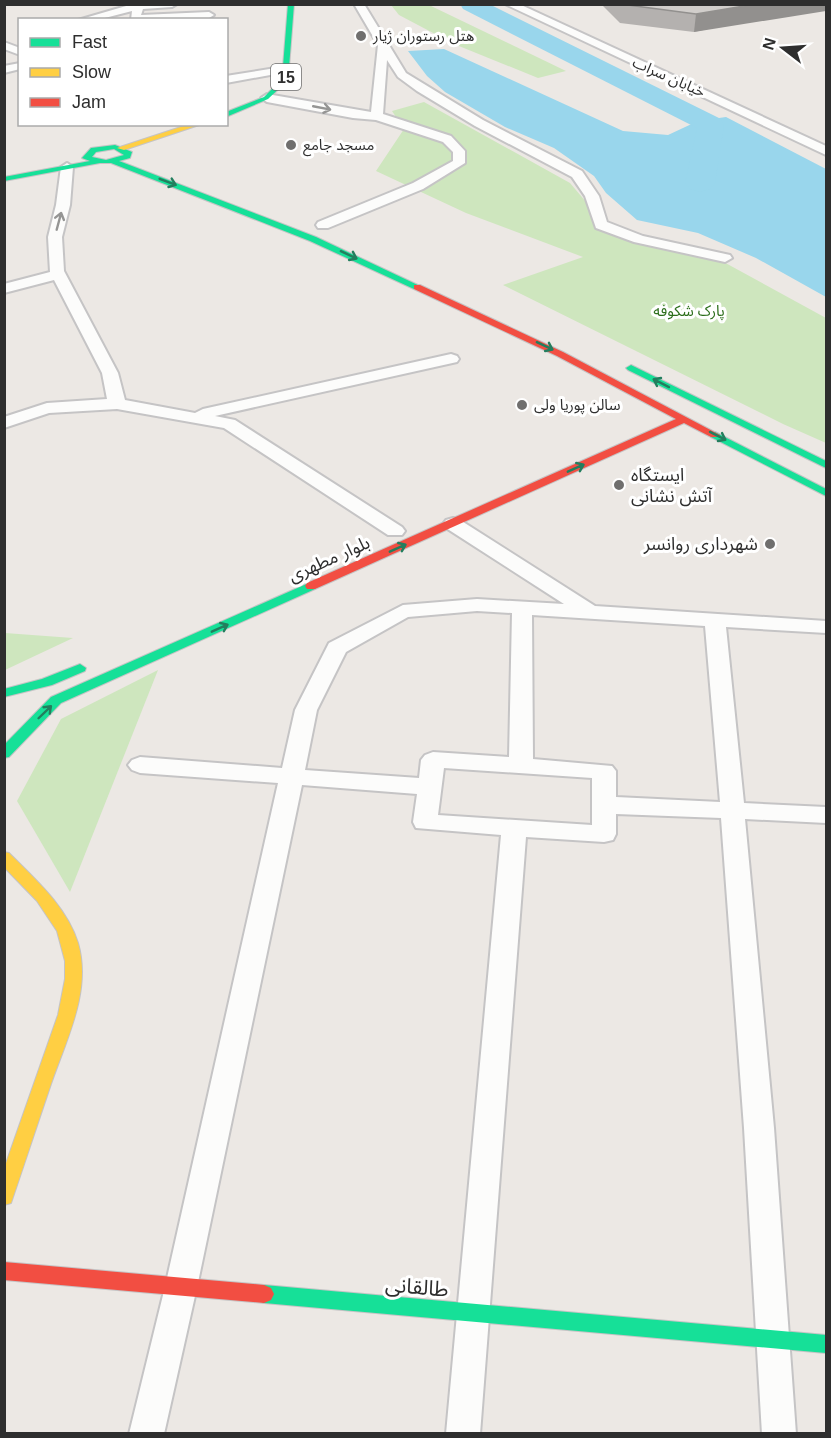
<svg xmlns="http://www.w3.org/2000/svg" width="831" height="1438" font-family="Helvetica,'Noto Sans Arabic',sans-serif">
	<style>
		.green { fill: #cee6be }
		.water { fill: #99d6ec }
		.lines { fill: none; stroke-linecap: round; stroke-linejoin: round }
		.river { fill: #99d6ec; fill-rule: evenodd }
		.street-casing { stroke: #c5c4c5; stroke-width: 4 }
		.fast-casing { stroke: #c5c4c5; stroke-width: 2 }
		.slow-casing { stroke: #c5c4c5; stroke-width: 2 }
		.jam-casing { stroke: #c5c4c5; stroke-width: 2 }
		.street { fill: #fcfcfb; fill-rule: evenodd }
		.fast { fill: #16e098; fill-rule: evenodd }
		.slow { fill: #ffcf43; fill-rule: evenodd }
		.jam { fill: #f24e42; fill-rule: evenodd }
		.wall { fill: #b4b1af }
		.shaded-wall { fill: #92908e }
		.building { fill: #d1cecb; stroke: #92908e; stroke-width: 1.5 }
		.oneway { stroke: #959594 }
		.oneway2 { stroke: #237e5e }
		.poi-dot { fill: #706f6e; stroke: #fff; stroke-width: 2 }
		.labels { text-anchor: middle; stroke-width: 6; stroke-linejoin: round; paint-order: stroke }
		.far-poi-label { font-size: 15px; fill: #2e2e2e; stroke: #fff; text-anchor: start }
		.far-street-label { font-size: 15px; fill: #2e2e2e; stroke: #fff }
		.far-park-label { font-size: 15px; fill: #2c6e1b; stroke: #fff }
		.shield { fill: #fff; stroke: #6d6d6d; stroke-width: 1.5 }
		.shield-label { font-size: 16px; font-weight: bold; fill: #2e2e2e }
		.poi-label { font-size: 18px; fill: #2e2e2e; stroke: #fff; text-anchor: start }
		.street-label { font-size: 18px; fill: #2e2e2e; stroke: #fff }
		.near-street-label { font-size: 21px; fill: #2e2e2e; stroke: #fff }
	</style>
	<rect width="100%" height="100%" fill="#ece8e4"/>
	<g class="green">
		<polygon points="391,5 429,5 566,71 538,78 454,44 399,15"/>
		<polygon points="424,102 570,183 615,236 709,254 826,318 826,443 783,424 503,285 583,257 466,213 376,171 404,129 392,111"/>
		<polygon points="5,633 73,638 5,670"/>
		<polygon points="158,670 70,892 17,801 61,719"/>
	</g>
	<polygon class="water" points="444,49 623,131 668,135 698,121 726,117 826,169 826,297 756,258 698,233 637,220 606,193 594,176 554,148 505,127 445,92 427,76 408,51"/>
	<g class="lines">
		<polygon class="river" points="460,4 489,4 721,119 724,125 715,183 710,189 700,192 690,189 685,183 697,128 463,9"/>
		<g class="street-casing">
			<g id="street">
				<polygon points="133,4 177,4 172,7 143,9 141,15 209,12 214,15 209,18 131,20 132,11 97,20 78,20"/>
				<polygon points="354,4 364,4 406,73 483,120 582,171 599,196 607,222 643,236 730,255 732,258 725,262 634,242 596,228 585,196 572,177 475,126 417,91 398,77 387,60 383,114 451,136 465,151 465,163 423,189 328,228 318,228 316,225 318,222 413,183 453,161 453,152 443,142 376,120 353,118 267,102 261,98 267,94 371,112 378,45"/>
				<polygon points="505,4 519,4 826,146 826,155"/>
				<polygon points="4,42 20,48 20,55 4,49"/>
				<polygon points="20,63 20,69 4,73 4,66"/>
				<polygon points="288,66 294,69 292,71 226,83 226,76"/>
				<polygon points="67,163 73,167 70,205 62,237 64,271 118,373 125,400 195,413 203,409 451,354 457,356 459,359 457,362 215,416 235,420 402,527 405,531 402,535 388,535 224,428 117,409 49,413 4,428 4,417 47,403 107,399 102,373 54,280 4,293 4,284 50,272 48,237 56,205 61,167"/>
				<path d="M453,518L460,520L595,606L826,621V633L726,627L744,803L826,807V823L745,819L774,1128L796,1434H762L744,1128L721,818L616,814V834L613,840L604,842L526,837L480,1434H446L501,835L416,828L413,822L417,794L302,785L197,1287L164,1434H129L165,1287L278,783L140,773L132,770L128,765L132,760L140,757L282,768L295,710L329,643L403,605L477,599L564,604L446,528L443,524L446,520ZM477,611L512,613L509,757L433,752L425,755L421,760L419,778L305,770L317,710L346,652L408,617ZM532,615L705,626L720,802L616,797V771L612,766L533,759ZM444,768L592,778V825L438,815Z"/>
			</g>
		</g>
		<g class="fast-casing">
			<g id="fast">
				<polygon points="288,4 294,4 288,80 268,99 226,117 226,112 264,97 282,79"/>
				<path d="M115,145L132,152L130,158L119,161L316,237L422,287L414,289L310,241L111,163H100L4,181V177L90,161L82,158L91,148ZM114,149L124,155L106,160L92,157L96,152Z"/>
				<polygon points="631,365 826,461 826,468 628,370 626,368"/>
				<polygon points="715,432 826,489 826,496 711,437 711,433"/>
				<polygon points="311,582 317,586 315,589 61,703 9,757 4,758 4,745 51,697"/>
				<polygon points="80,664 86,668 85,671 52,685 4,697 4,689 42,679"/>
				<polygon points="264,1285 826,1335 826,1353 264,1303 257,1300 254,1294 257,1288"/>
			</g>
		</g>
		<g class="slow-casing">
			<g id="slow">
				<polygon points="190,124 202,124 124,150 117,148"/>
				<path d="M4,852L9,853C35,879 67,907 78,943C92,991 66,1040 51,1084C38,1122 26,1159 13,1197L11,1203L4,1205V1169L58,1015L65,979V961L57,931L37,901L4,867Z"/>
			</g>
		</g>
		<g class="jam-casing">
			<g id="jam">
				<polygon points="414,285 420,285 563,352 720,435 719,437 711,437 684,423 315,589 307,589 305,586 307,583 676,419 557,356 414,289"/>
				<polygon points="4,1262 264,1285 271,1288 274,1294 271,1300 264,1303 4,1280"/>
			</g>
		</g>
		<use href="#street" class="street"/>
		<use href="#fast" class="fast"/>
		<use href="#slow" class="slow"/>
		<use href="#jam" class="jam"/>
	</g>
	<polygon class="wall" points="601,4 826,4 694,32 620,23"/>
	<polygon class="shaded-wall" points="756,4 826,4 826,11 694,32 696,14"/>
	<polygon class="building" points="620,4 756,4 696,14"/>
	<defs><path id="oneway-shaft" d="M-6 0H5M1.5-3L5.5 0L1.5 3" fill="none" stroke-width="1.6" stroke-linecap="round" stroke-linejoin="round" transform="scale(1.5)"/></defs>
	<g class="oneway">
		<use href="#oneway-shaft" transform="translate(322 108) rotate(11)"/>
		<use href="#oneway-shaft" transform="translate(59 221) rotate(-75)"/>
	</g>
	<g class="oneway2">
		<use href="#oneway-shaft" transform="translate(168 182) rotate(21)"/>
		<use href="#oneway-shaft" transform="translate(349 255) rotate(25)"/>
		<use href="#oneway-shaft" transform="translate(545 346) rotate(25)"/>
		<use href="#oneway-shaft" transform="translate(661 383) rotate(-153)"/>
		<use href="#oneway-shaft" transform="translate(718 436) rotate(27)"/>
		<use href="#oneway-shaft" transform="translate(576 468) rotate(-24)"/>
		<use href="#oneway-shaft" transform="translate(398 548) rotate(-24)"/>
		<use href="#oneway-shaft" transform="translate(220 628) rotate(-24)"/>
		<use href="#oneway-shaft" transform="translate(45 712) rotate(-44)"/>
	</g>
	<g class="poi-dot">
		<circle cx="361" cy="36" r="6"/>
		<circle cx="291" cy="145" r="6"/>
		<circle cx="522" cy="405" r="6"/>
		<circle cx="619" cy="485" r="6"/>
		<circle cx="770" cy="544" r="6"/>
	</g>
	<g class="labels">
		<g class="far-poi-label">
			<text x="373" y="41">هتل رستوران ژیار</text>
			<text x="303" y="150">مسجد جامع</text>
			<text x="534" y="410">سالن پوریا ولی</text>
		</g>
		<g class="far-street-label">
			<text transform="translate(669 77) rotate(24)" y="5">خیابان سراب</text>
		</g>
		<g class="far-park-label">
			<text x="689" y="316">پارک شکوفه</text>
		</g>
		<rect class="shield" x="271" y="64" width="30" height="26" rx="4.5"/>
		<g class="shield-label">
			<text x="286" y="83">15</text>
		</g>
		<g class="poi-label">
			<text x="631" y="481">ایستگاه<tspan x="631" dy="21">آتش نشانی</tspan></text>
			<text x="758" y="550" text-anchor="end">شهرداری روانسر</text>
		</g>
		<g class="street-label">
			<text transform="translate(329 559) rotate(-24)" y="6">بلوار مطهری</text>
		</g>
		<g class="near-street-label">
			<text transform="translate(417 1287) rotate(5)" y="7">طالقانی</text>
		</g>
	</g>
	<rect width="831" height="1438" fill="none" stroke="#2e2e2e" stroke-width="12"/>
	<rect x="18" y="18" width="210" height="108" fill="#ffffff" stroke="#ababab" stroke-width="1.5"/>
	<rect x="30" y="38" width="30" height="9" fill="#16e098" stroke="#ababab" stroke-width="1.5"/>
	<text x="72" y="48" font-size="18" fill="#2e2e2e">Fast</text>
	<rect x="30" y="68" width="30" height="9" fill="#ffcf43" stroke="#ababab" stroke-width="1.5"/>
	<text x="72" y="78" font-size="18" fill="#2e2e2e">Slow</text>
	<rect x="30" y="98" width="30" height="9" fill="#f24e42" stroke="#ababab" stroke-width="1.5"/>
	<text x="72" y="108" font-size="18" fill="#2e2e2e">Jam</text>
	<g transform="translate(783 48) rotate(287)" stroke="#ffffff" stroke-width="4.5" paint-order="stroke">
	<path d="M0-4.5L10 22L0 15L-10 22Z" fill="#2e2e2e"/>
	<text y="-9" font-size="16" font-weight="bold" text-anchor="middle" fill="#2e2e2e">N</text>
	</g>
</svg>
